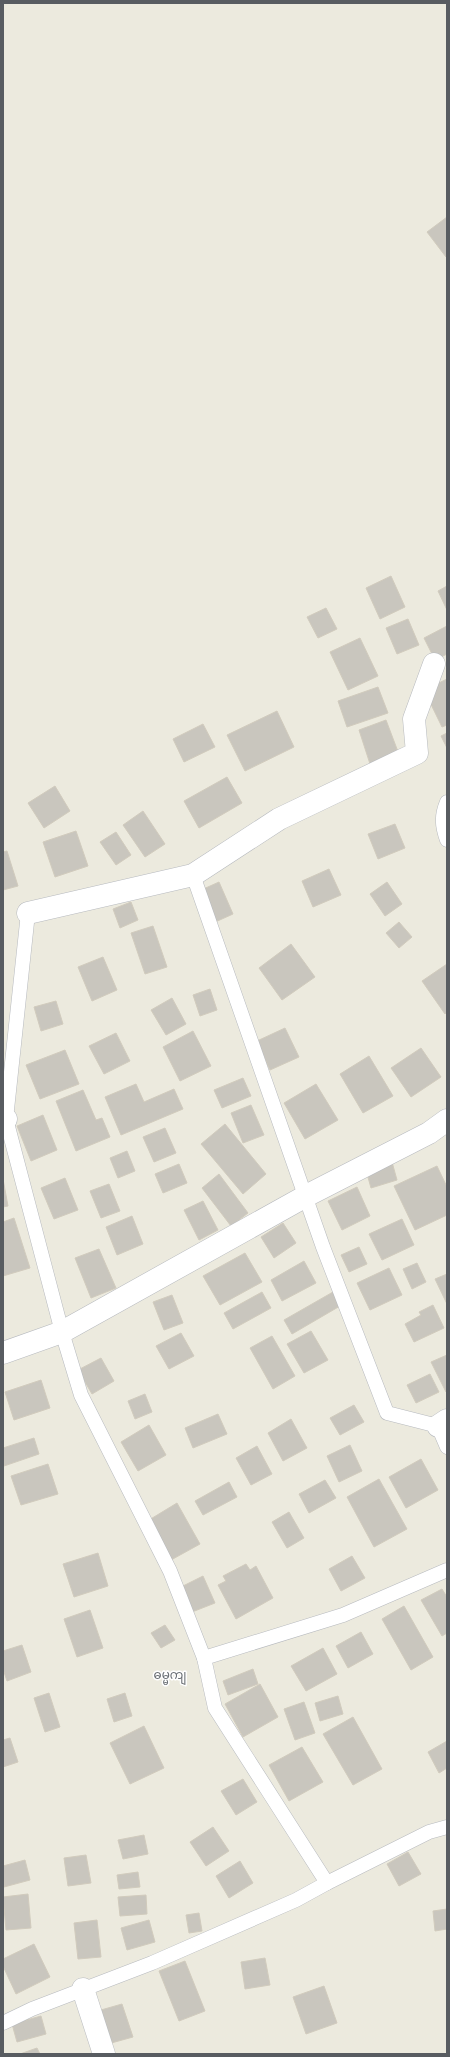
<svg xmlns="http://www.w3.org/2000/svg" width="450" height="2057" font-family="'Open Sans','Noto Sans Myanmar',sans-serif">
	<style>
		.building { fill: #c9c6be; stroke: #d1cbbd }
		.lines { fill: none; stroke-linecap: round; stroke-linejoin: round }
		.service-casing { stroke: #b7babf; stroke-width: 15 }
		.minor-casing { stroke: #b7babf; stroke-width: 23 }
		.service { stroke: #fff; stroke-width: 14 }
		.minor { stroke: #fff; stroke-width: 22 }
		.labels { text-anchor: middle; stroke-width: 3; stroke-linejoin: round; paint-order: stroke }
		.quarter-label { font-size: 12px; fill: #696e73; stroke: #fff }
	</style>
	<rect width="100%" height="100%" fill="#eceade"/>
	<g class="building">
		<polygon points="447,217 447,256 446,257 427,232"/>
		<polygon points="391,576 405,607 380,619 366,588"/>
		<polygon points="447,586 447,610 438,591"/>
		<polygon points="326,608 337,629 318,638 307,617"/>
		<polygon points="408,619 419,645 397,654 386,628"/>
		<polygon points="447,626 447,654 435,660 424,638"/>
		<polygon points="360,638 378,676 348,690 330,652"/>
		<polygon points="447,679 447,725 442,727 424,690"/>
		<polygon points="378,687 388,713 347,727 338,701"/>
		<polygon points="277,711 294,747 245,771 227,735"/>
		<polygon points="386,720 400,757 371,767 359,730"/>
		<polygon points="203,724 215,747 184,762 173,739"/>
		<polygon points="447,733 447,748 441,736"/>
		<polygon points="227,777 242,803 199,828 184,801"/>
		<polygon points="55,786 70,811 44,828 28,803"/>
		<polygon points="143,811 165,844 145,857 123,825"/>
		<polygon points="395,824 405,848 378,859 368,834"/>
		<polygon points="76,831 88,866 55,877 43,842"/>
		<polygon points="116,832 131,855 116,865 100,842"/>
		<polygon points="7,851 18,886 3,890 3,852"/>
		<polygon points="329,869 341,895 313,907 302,881"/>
		<polygon points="219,882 233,914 213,923 199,891"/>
		<polygon points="387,882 402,904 385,916 370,894"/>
		<polygon points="131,902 138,920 120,928 113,909"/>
		<polygon points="399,922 412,937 399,948 386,933"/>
		<polygon points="153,926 167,967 145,974 131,933"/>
		<polygon points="291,944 315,977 282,1000 259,968"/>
		<polygon points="103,957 117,990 92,1001 78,967"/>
		<polygon points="447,964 447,1012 445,1014 422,981"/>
		<polygon points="210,989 217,1010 200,1016 193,995"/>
		<polygon points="172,998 186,1024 166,1035 151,1010"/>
		<polygon points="56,1001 63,1024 41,1031 34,1007"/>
		<polygon points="285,1028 299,1057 270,1070 257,1041"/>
		<polygon points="193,1031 211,1066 180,1081 163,1047"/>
		<polygon points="116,1033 130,1061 104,1074 89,1046"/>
		<polygon points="421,1048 441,1077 411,1097 391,1068"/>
		<polygon points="65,1050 79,1084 40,1099 26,1065"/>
		<polygon points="369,1056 393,1096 363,1113 340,1074"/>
		<polygon points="243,1078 251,1096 222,1108 214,1090"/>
		<polygon points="136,1084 144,1102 174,1089 183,1109 121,1135 105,1097"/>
		<polygon points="316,1084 338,1120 305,1139 284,1103"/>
		<polygon points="83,1090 96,1120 102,1118 110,1137 76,1151 56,1101"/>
		<polygon points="251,1105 264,1135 243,1143 231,1113"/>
		<polygon points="43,1115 57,1150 31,1161 17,1126"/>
		<polygon points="225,1124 266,1174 243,1194 201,1144"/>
		<polygon points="165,1128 176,1153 154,1162 143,1137"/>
		<polygon points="127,1151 135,1171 118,1178 110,1158"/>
		<polygon points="392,1162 397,1180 371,1188 366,1170"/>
		<polygon points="179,1164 187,1183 163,1193 155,1174"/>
		<polygon points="437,1166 447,1187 447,1215 415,1230 394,1186"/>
		<polygon points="219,1174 248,1213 231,1226 202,1188"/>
		<polygon points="65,1178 78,1210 54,1219 41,1188"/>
		<polygon points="3,1179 8,1206 3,1207"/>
		<polygon points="109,1184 120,1211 101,1218 90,1191"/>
		<polygon points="357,1187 370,1216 342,1230 328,1201"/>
		<polygon points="203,1201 218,1230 199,1240 184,1210"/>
		<polygon points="132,1216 143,1244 117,1255 106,1227"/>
		<polygon points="14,1218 30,1268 3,1276 3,1222"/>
		<polygon points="402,1219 414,1245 382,1260 369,1234"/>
		<polygon points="283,1223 296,1243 274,1258 261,1237"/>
		<polygon points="359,1247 367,1264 349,1272 341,1255"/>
		<polygon points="99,1249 116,1288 91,1298 75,1258"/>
		<polygon points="245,1253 262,1282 220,1305 203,1276"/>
		<polygon points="304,1261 316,1283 282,1301 271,1280"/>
		<polygon points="417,1263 426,1282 412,1289 403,1269"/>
		<polygon points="389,1268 402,1295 370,1310 357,1283"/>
		<polygon points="447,1274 447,1304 435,1279"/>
		<polygon points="262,1292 271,1308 233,1329 224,1313"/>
		<polygon points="333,1292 340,1306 292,1334 284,1320"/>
		<polygon points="172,1295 183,1323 164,1330 153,1302"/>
		<polygon points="433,1305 444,1328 414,1342 405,1324 421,1315 419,1312"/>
		<polygon points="311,1331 328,1360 304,1373 287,1344"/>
		<polygon points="181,1333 194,1356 169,1369 156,1346"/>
		<polygon points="272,1336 295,1376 273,1389 250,1348"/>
		<polygon points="447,1355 447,1391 446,1392 431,1362"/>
		<polygon points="101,1358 114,1381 92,1394 78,1370"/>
		<polygon points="430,1374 439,1392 416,1403 407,1385"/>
		<polygon points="41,1380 50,1408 14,1420 5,1392"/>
		<polygon points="145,1394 152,1412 135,1419 128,1401"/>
		<polygon points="354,1405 364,1422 340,1435 330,1418"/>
		<polygon points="218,1414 227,1434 193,1448 185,1428"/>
		<polygon points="291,1419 307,1448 283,1461 268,1433"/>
		<polygon points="149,1425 166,1455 138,1471 121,1442"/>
		<polygon points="34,1438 39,1454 4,1466 3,1448"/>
		<polygon points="350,1445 362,1471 339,1482 327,1456"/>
		<polygon points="257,1446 272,1474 251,1485 236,1458"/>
		<polygon points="421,1459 438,1490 406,1508 389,1477"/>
		<polygon points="48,1464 58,1494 21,1505 11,1476"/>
		<polygon points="379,1479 407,1529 374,1547 347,1497"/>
		<polygon points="325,1480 336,1498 309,1513 299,1494"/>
		<polygon points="229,1482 237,1497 203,1515 195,1501"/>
		<polygon points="177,1503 200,1544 171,1560 149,1520"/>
		<polygon points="289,1512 304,1538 287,1548 272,1522"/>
		<polygon points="98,1553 108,1586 74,1597 63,1564"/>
		<polygon points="352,1556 365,1578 341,1591 329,1569"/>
		<polygon points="246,1564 250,1570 256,1566 273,1598 236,1619 218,1585 226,1581 223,1576"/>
		<polygon points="203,1576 215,1603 192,1612 181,1587"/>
		<polygon points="442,1589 447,1597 447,1633 442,1636 421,1600"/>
		<polygon points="404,1606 433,1657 411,1670 382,1619"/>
		<polygon points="90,1610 103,1648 77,1657 64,1619"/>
		<polygon points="165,1625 175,1640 161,1648 151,1633"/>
		<polygon points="361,1632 373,1654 348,1668 336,1646"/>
		<polygon points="22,1645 31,1672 7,1681 3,1669 3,1651"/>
		<polygon points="323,1648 337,1674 306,1691 291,1666"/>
		<polygon points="253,1669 258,1684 228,1695 223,1681"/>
		<polygon points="260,1684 278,1717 243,1737 225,1704"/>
		<polygon points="49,1693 60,1727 45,1732 34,1698"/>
		<polygon points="125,1693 132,1716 114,1722 107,1699"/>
		<polygon points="338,1696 343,1714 320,1721 315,1703"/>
		<polygon points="304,1702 315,1733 295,1740 284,1709"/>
		<polygon points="353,1717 382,1769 353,1785 323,1734"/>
		<polygon points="144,1726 164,1768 130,1784 110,1743"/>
		<polygon points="10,1738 18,1762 3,1767 3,1740"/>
		<polygon points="447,1741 447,1768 439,1773 428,1752"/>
		<polygon points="302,1747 323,1782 289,1801 269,1765"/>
		<polygon points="243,1779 257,1802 236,1815 221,1791"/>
		<polygon points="213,1827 229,1851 206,1866 190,1842"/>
		<polygon points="144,1835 148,1854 123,1859 118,1840"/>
		<polygon points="408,1852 421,1874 399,1886 387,1864"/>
		<polygon points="86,1855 91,1883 68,1886 64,1858"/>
		<polygon points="25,1860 30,1880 4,1887 3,1866"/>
		<polygon points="240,1861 253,1883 229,1898 216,1876"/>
		<polygon points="138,1872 140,1887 119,1889 117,1875"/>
		<polygon points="28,1894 31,1928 6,1930 3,1897"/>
		<polygon points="146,1895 147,1914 120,1916 118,1897"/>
		<polygon points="447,1909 447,1929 435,1931 433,1911"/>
		<polygon points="199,1913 202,1931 189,1933 186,1915"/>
		<polygon points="97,1920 101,1957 78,1959 74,1923"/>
		<polygon points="149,1920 155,1942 127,1950 121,1928"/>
		<polygon points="34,1944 50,1977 16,1994 3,1966 3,1959"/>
		<polygon points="265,1958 270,1985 245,1989 241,1962"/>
		<polygon points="185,1961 205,2011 179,2021 159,1971"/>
		<polygon points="324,1986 337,2023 306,2034 293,1997"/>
		<polygon points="122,2004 133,2037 104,2045 94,2012"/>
		<polygon points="41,2016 46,2034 17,2042 12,2024"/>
		<polygon points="37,2048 40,2054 20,2054"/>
	</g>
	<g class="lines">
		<g class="service-casing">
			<g id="service">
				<path d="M447,802C441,816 442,826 447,840"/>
				<polyline points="193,875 323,1247 387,1413 438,1426 447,1447"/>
				<polyline points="28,913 6,1119 62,1332 81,1395 170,1571 204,1658"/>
				<polyline points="447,1570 343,1615 204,1658 215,1708 327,1883 429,1832 447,1827"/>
				<polyline points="3,2023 32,2009 152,1963 296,1900 327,1883"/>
			</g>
		</g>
		<g class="minor-casing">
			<g id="minor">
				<polyline points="28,913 193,875 279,819 417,753 414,719 434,664"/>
				<polyline points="3,1120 6,1119"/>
				<polyline points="3,1353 62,1332 306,1196 429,1133 447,1120"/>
				<polyline points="438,1426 447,1420"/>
				<polyline points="83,1989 104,2054"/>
			</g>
		</g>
		<use href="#service" class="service"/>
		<use href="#minor" class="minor"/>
	</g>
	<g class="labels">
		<g class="quarter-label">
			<text x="170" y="1679">ဓမ္မကျ</text>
		</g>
	</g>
	<rect width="450" height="2057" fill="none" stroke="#585c61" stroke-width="8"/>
</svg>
